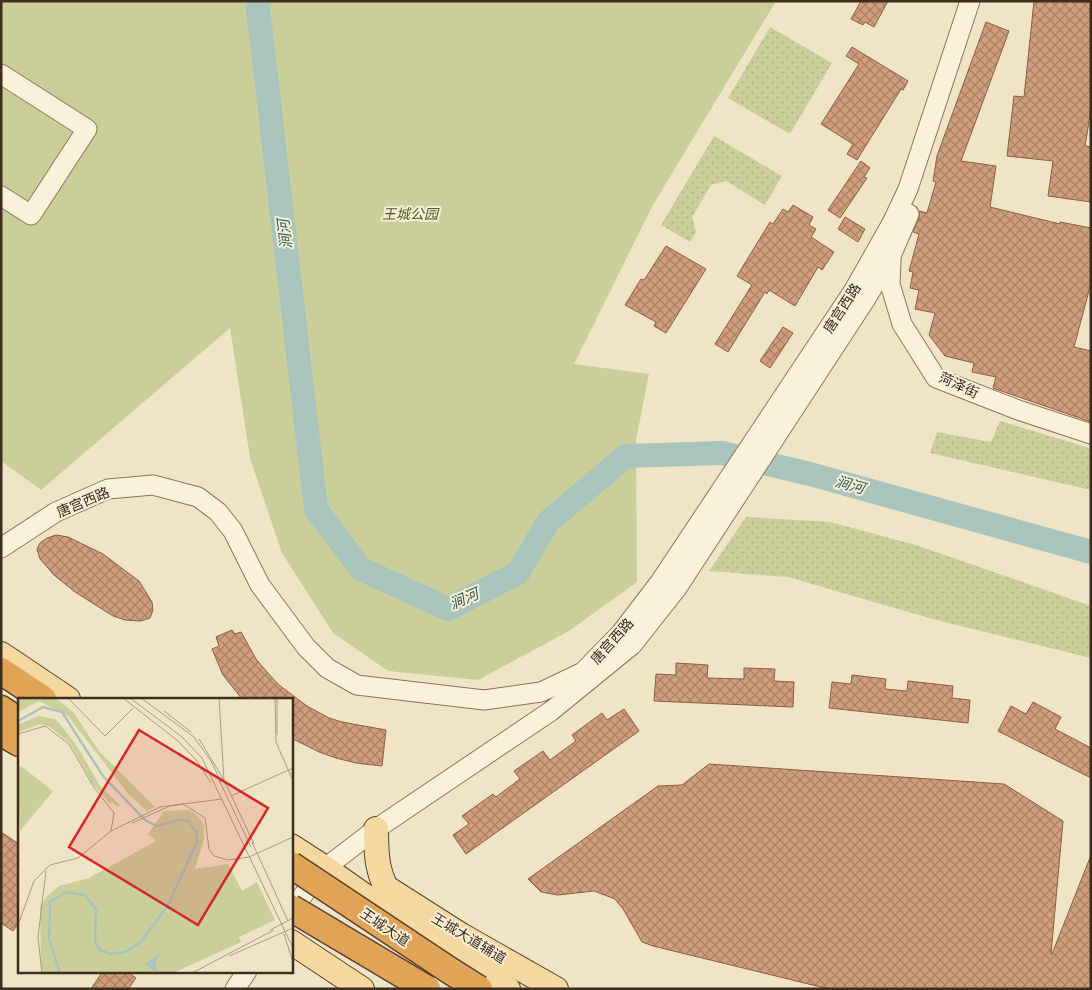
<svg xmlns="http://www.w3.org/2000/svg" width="1092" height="990" font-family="'Times New Roman','Noto Sans SC',serif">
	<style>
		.grass { fill: url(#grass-dots) }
		.park { fill: #cacf9a }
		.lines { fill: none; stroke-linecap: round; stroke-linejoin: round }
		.river { stroke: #a9c4bc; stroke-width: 24 }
		.building { fill: url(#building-cross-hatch); stroke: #8e5e40 }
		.minor-casing { stroke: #8d755b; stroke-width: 21 }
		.major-casing { stroke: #5b432f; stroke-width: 26 }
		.highway-casing { stroke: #5b432f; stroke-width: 29 }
		.minor { stroke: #faf1db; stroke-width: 19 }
		.major { stroke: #f4d89f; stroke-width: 24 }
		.highway { stroke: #e1a356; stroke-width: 26 }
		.highway-bridge-casing { stroke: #5b432f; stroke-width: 29; stroke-linecap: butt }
		.highway-bridge { stroke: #e1a356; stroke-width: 26 }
		.labels { text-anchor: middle; stroke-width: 4; stroke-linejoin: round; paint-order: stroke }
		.park-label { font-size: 14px; font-style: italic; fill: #4e5a25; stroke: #f7eed7 }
		.street-label { font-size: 14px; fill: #3d2e20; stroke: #f7eed7 }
		.water-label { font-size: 15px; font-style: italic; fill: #2e5d5a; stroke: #f7eed7 }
		.inset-river { fill: none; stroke: #a9c4bc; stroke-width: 2.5 }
		.inset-road { fill: none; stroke: #a89b84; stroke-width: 1 }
		.view { fill: #d62828; fill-opacity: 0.15; stroke: #d62828; stroke-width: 2.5 }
		.inset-edge { fill: none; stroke: #3d2e20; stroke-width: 2.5 }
	</style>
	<defs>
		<pattern id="grass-dots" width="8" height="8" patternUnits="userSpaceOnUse" patternTransform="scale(1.25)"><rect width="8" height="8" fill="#cacf9a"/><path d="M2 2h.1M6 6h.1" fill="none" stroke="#aeb284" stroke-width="1.8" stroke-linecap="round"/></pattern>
		<pattern id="building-cross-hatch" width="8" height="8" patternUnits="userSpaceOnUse" patternTransform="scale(1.25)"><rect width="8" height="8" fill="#d09e7c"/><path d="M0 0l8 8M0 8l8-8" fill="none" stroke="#aa8165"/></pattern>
	</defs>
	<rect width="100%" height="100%" fill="#f0e4c7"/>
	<g class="grass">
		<polygon points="770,27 832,63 790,134 728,98"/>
		<polygon points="714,136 782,176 765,205 726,181 711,185 692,217 696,232 690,242 661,225"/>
		<polygon points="1000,421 1086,447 1091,450 1091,490 930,453 937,432 991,442"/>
		<polygon points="746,517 830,522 916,545 1091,606 1091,658 936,620 788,577 709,571"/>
	</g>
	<polygon class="park" points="1,1 776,1 653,205 574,364 649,374 636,440 637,582 569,631 478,680 388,671 333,633 282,553 250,458 230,328 41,490 1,461"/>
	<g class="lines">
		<polyline class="river" points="259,1 258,8 316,509 361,569 448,609 518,573 548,522 626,456 722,453 810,474 1091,552"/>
	</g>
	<g class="building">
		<polygon points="861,1 888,1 874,27 865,22 863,25 851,19"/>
		<polygon points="1034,1 1091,2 1091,110 1085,146 1091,147 1091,202 1048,196 1053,161 1007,156 1014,96 1024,97"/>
		<polygon points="986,22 1009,31 961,161 996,166 990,207 1060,224 1060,222 1091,228 1091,283 1074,347 1091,351 1091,422 993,388 996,377 972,372 974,363 945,356 929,335 935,313 915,309 919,290 910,288 913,272 909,271 919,234 913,232 919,218 919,211 927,213 936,182 933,181 937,156"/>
		<polygon points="852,47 908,81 903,90 901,89 857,160 847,154 853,144 821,124 859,64 846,56"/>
		<polygon points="861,161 870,168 864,177 867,178 840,218 828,210"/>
		<polygon points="793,205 813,217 809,225 816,229 811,237 834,252 822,270 818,267 795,306 769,290 767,294 765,292 728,352 715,344 752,285 737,276 770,222 773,224 783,209 788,212"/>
		<polygon points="845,217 865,229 858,242 838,229"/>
		<polygon points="666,246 706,269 666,333 654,326 656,322 625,305 641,279 644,280"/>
		<polygon points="783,327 793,333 770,368 760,361"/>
		<polygon points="56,535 68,537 103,554 139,581 152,602 153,610 150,618 141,621 125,620 113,616 75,592 54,575 40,559 37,549 40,543 47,538"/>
		<polygon points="232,630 235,634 241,632 256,659 267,672 279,685 307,706 329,718 342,722 386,730 382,766 356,763 336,758 319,752 291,738 291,699 242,699 223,675 212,649 219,646 216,637"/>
		<polygon points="676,663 708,665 707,678 744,679 744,668 775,669 774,681 794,682 793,707 654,701 656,674 676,675"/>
		<polygon points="852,675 886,679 885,689 907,691 908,681 953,686 952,698 970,700 968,723 829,708 832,682 851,684"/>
		<polygon points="1033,702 1061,717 1055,729 1091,748 1091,778 998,731 1011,706 1026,714"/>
		<polygon points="624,709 639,731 466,854 453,835 469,824 462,816 493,794 496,797 520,779 514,771 543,751 550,760 576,741 572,735 602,713 607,720"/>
		<polygon points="709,764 1004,784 1063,821 1051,954 1052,954 1091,855 1091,989 829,989 653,946 642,942 623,909 615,899 594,891 558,895 541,892 528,879 658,786 682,785"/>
		<polygon points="1,832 19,844 19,923 13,931 1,923"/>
		<polygon points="103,971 126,971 136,978 128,989 91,989"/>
	</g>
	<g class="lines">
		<g class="minor-casing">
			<g id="minor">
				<polyline points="1,74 87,129 31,215 1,196"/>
				<polyline points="891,260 890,284 902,324 936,378 1018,410 1091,434"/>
				<polyline points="1,548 56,512 108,489 153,485 198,497 218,512 233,531 260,585 306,647 327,668 357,685 484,700 541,692 583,672 621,633 660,582 854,290 892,223 908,189 970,1"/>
				<polyline points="291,910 325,868 376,829 551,711 632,645 677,588 867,297 891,256 909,214"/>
				<polyline points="235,989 247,971"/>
			</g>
		</g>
		<g class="major-casing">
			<g id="major">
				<polyline points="1,654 68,699"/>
				<path d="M376,829C376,857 377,876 393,899"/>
				<polyline points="291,846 325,868 425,938 508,989"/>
				<polyline points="384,886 461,935 556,989"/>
				<polyline points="291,942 362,989"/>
			</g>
		</g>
		<g class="highway-casing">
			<g id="highway">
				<polyline points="1,671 43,699"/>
				<polyline points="1,709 19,721"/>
				<polyline points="1,732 19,743"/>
			</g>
		</g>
		<use href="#minor" class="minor"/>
		<use href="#major" class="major"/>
		<use href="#highway" class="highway"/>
		<g class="highway-bridge-casing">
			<g id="highway-bridge">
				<polyline points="291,865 449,970 479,989"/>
				<polyline points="291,908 427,989"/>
			</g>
		</g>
		<use href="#highway-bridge" class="highway-bridge"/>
	</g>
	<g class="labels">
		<g class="park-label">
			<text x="410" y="219">王城公园</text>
		</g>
		<g class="street-label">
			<text transform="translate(842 308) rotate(-57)" y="5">唐宫西路</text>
			<text transform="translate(959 385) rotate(25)" y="5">菏泽街</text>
			<text transform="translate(83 502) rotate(-23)" y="5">唐宫西路</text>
			<text transform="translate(612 641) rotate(-48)" y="5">唐宫西路</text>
			<text transform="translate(385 927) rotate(34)" y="5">王城大道</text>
			<text transform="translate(469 938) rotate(31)" y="5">王城大道辅道</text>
		</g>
		<g class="water-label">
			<text transform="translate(285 234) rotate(-97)" y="5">涧河</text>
			<text transform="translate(850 485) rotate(16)" y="5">涧河</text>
			<text transform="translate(464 599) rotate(-23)" y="5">涧河</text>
		</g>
	</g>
	<g transform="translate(18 698)">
		<rect width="275" height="275" fill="#f0e4c7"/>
		<path d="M0,0H38L56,15L81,53L137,109L129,113L111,97L50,18L21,3L0,14ZM20,18L37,21L42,26L59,48L82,88L102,107L100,109L94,104L92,106L74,85L52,45L32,29L23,26L0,34V27ZM3,68L35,93L2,133L0,71Z" fill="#cacf9a"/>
		<path d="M172,112L182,120L186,128V141L177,171L210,166L224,193L239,184L257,222L221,239L223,244L155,275H23L22,208L29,198L41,188L71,180L138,143L130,136L146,113Z" fill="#cacf9a"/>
		<path d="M142,255L138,264L139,275L127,267L123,269Z" fill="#a9c4bc"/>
		<path class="inset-river" d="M0,23L25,9L44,14L85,78L127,122L139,128L160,122L170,123L178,134L179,144L150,207L123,244L107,254L93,256L82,252L77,243L78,212L67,197L48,194L32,204L31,241L42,275"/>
		<path class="inset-road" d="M50,0L87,38L115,10M105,0L160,43L179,63L193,85M112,0L164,39L184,60L275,250M123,0L176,39L193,63L203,84M201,0L206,82M257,0L258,44L275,83M259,0V37M146,13L173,34M0,36L27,28L51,46L75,88L96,115L93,133M181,41L206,82L236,146M201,82L233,149M213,98L275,70M114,125L152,108L165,106L187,120L191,151L196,158L210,162L231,159M234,144L270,223M231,159L275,139M0,227L16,183L32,167L60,160L93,133L142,109L204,101M252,232L275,220M266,236L275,264M211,258L275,230M24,275L20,239L28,173M174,275L256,232"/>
		<path class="view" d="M121,32L250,110L180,227L51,149Z"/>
		<rect width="275" height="275" class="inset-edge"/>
	</g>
	<rect width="1092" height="990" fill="none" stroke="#3d2e20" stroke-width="5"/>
</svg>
